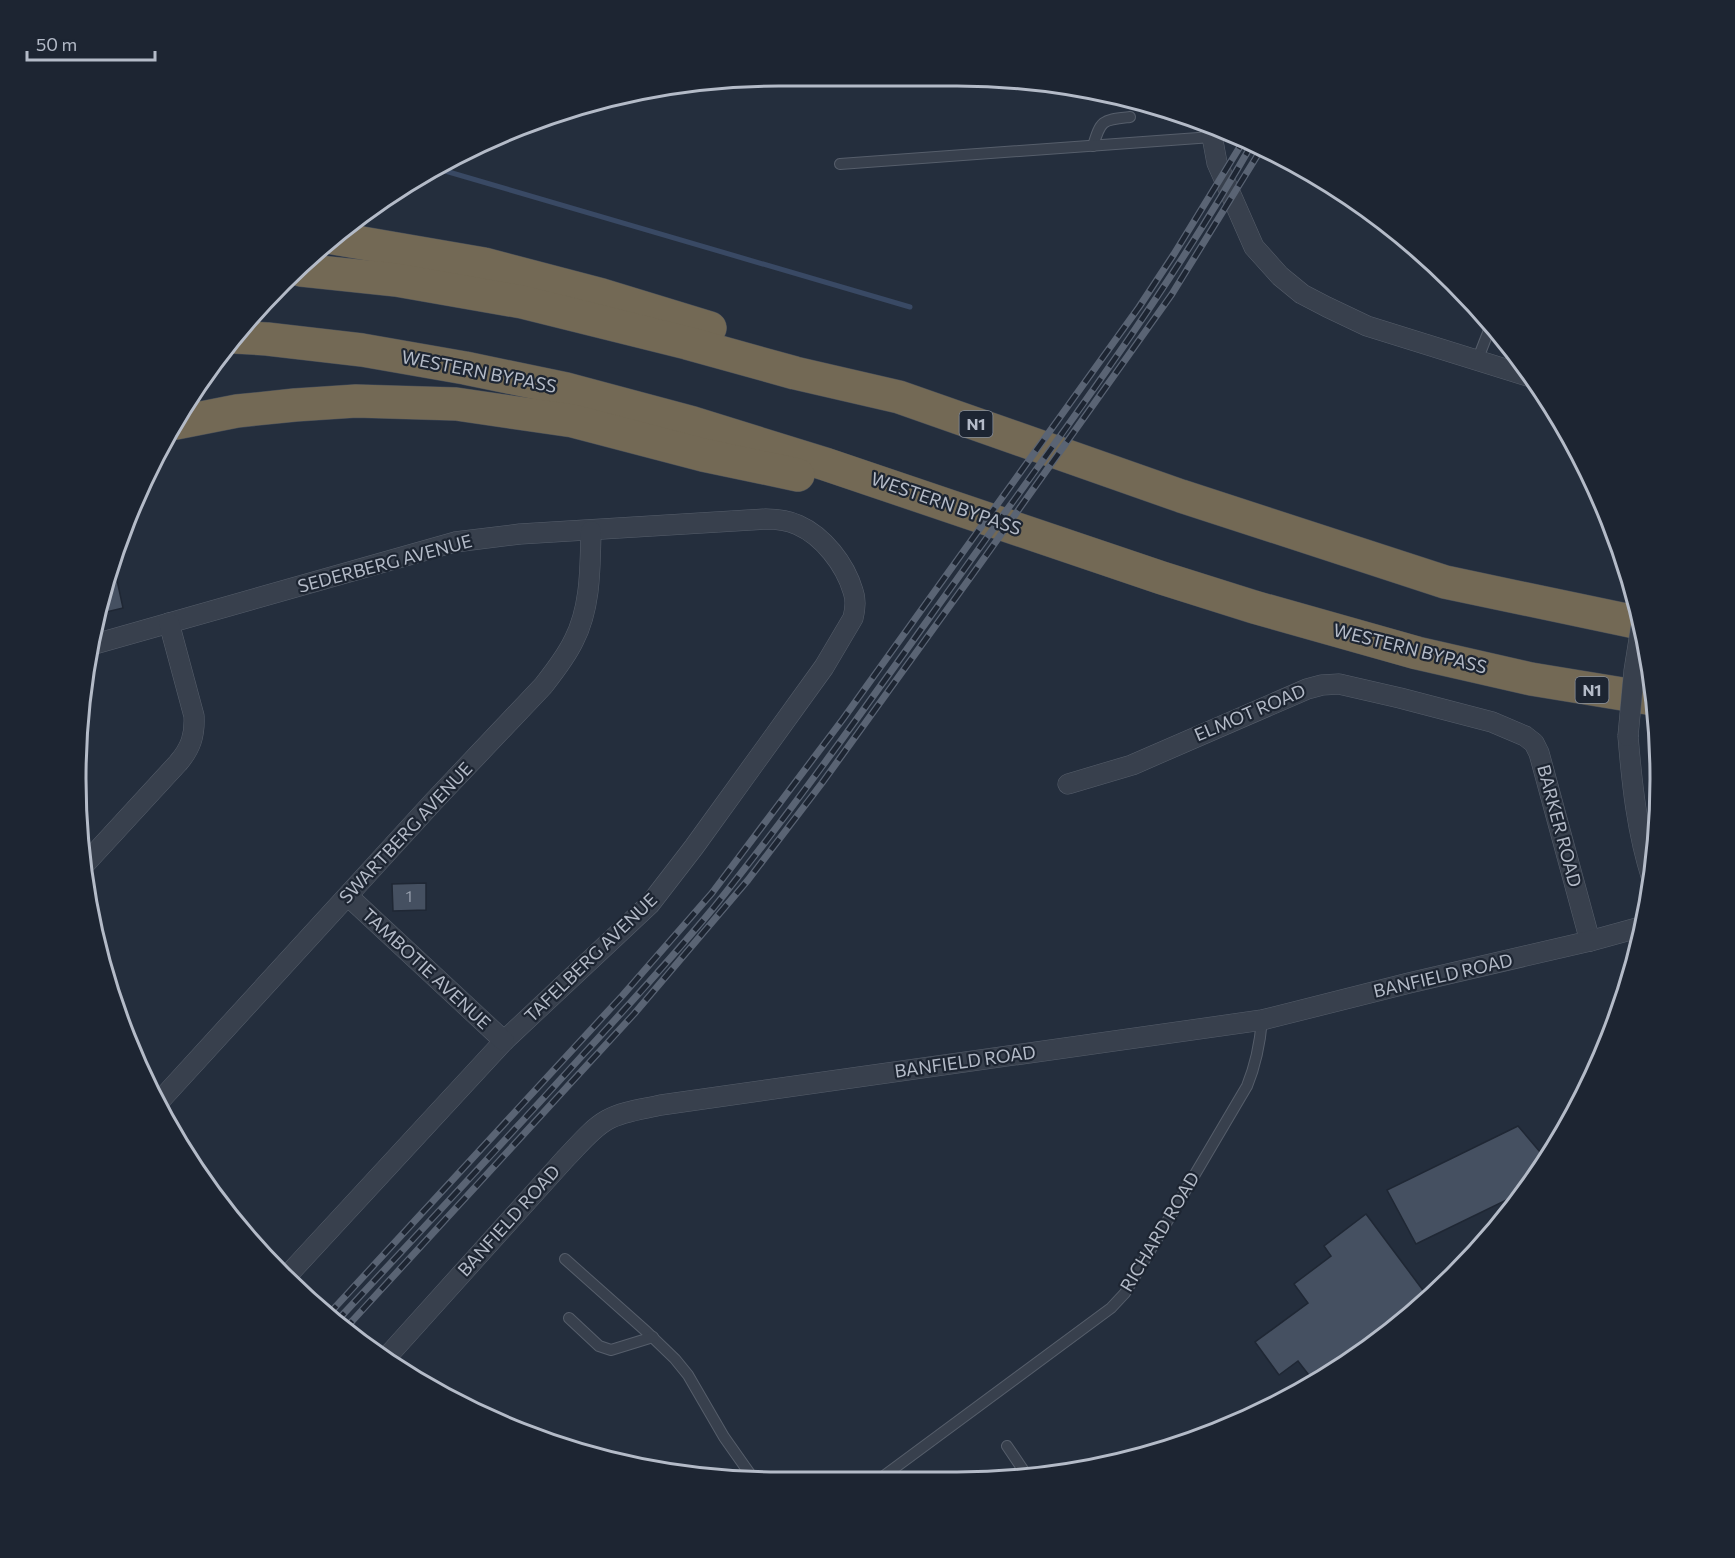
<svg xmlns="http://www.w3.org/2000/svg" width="1735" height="1558" font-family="Commissioner,sans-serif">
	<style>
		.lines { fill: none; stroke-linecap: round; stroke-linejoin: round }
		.stream { stroke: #394964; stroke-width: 5 }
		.building { fill: #455061; stroke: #1f2734; stroke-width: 1.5 }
		.service-casing { stroke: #565e6b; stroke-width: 12 }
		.minor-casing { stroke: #565e6b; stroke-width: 21 }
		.motorway-casing { stroke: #434b58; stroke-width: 34 }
		.service { stroke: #38404d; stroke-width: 10 }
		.minor { stroke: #38404d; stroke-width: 20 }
		.motorway { stroke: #736955; stroke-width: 33 }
		.rail-casing { stroke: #5a6474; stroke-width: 7 }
		.rail { stroke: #1d2532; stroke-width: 4.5; stroke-dasharray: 14; stroke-linecap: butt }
		.minor-bridge-casing { stroke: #565e6b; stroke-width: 21; stroke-linecap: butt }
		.minor-bridge { stroke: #38404d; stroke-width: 20 }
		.labels { text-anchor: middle; stroke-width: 4.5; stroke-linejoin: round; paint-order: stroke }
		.number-label { font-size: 15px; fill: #98a0ae }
		.shield { fill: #1d2532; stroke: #878e9b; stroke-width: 1.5 }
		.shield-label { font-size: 16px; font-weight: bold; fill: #b4bbc8 }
		.street-label { font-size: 18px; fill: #b4bbc8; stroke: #1d2532 }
		.rim { fill: none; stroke: #b4bbc8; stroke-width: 3 }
	</style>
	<rect width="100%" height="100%" fill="#242e3d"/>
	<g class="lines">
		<polyline class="stream" points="435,168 910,307"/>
	</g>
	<g class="building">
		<polygon points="114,566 123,608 98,614"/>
		<polygon points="426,883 426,910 393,911 392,884"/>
		<polygon points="1518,1126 1546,1159 1521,1193 1416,1244 1387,1190"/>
		<polygon points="1366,1214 1428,1297 1384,1338 1350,1359 1345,1354 1312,1379 1298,1361 1279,1375 1255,1342 1308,1303 1294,1284 1331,1256 1324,1246"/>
	</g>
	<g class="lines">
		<g class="service-casing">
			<g id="service">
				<path d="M1142,102C1157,114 1175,116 1194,118"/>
				<path d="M1093,146C1101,119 1103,120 1130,117"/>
				<polyline points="840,164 1212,137"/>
				<polyline points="1477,361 1491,325"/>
				<polyline points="565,1259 647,1332 675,1359 688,1375 724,1437 755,1481"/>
				<polyline points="569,1318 599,1346 611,1350 653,1337"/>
				<polyline points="1007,1446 1028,1477"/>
				<path d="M877,1481L1111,1308L1125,1293L1247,1086C1256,1064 1260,1044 1262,1020"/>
			</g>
		</g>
		<g class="minor-casing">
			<g id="minor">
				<polyline points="1210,125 1217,163 1254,247 1280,276 1302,294 1327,307 1367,326 1531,377"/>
				<path d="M88,646L455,542L520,534L766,519C777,519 787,520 798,525C823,536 845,564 853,591C856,599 855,610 853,618L824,667L694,847L650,904L504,1041L286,1277"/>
				<path d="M1628,736C1632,785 1637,832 1652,879"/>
				<polyline points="1068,784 1132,765 1307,689 1322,685 1339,684 1400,698 1492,722 1525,736 1534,743 1539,753 1590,941"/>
				<path d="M86,863L178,763C191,748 195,735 194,716L169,623"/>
				<polyline points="348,896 504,1041"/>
				<path d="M157,1104L434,801L543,686C554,672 566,657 574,640C591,607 590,567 591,531"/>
				<path d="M385,1359L565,1159C578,1146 591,1129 607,1120C623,1111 644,1109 661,1105L1262,1020L1409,983L1590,941L1641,927"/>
			</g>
		</g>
		<g class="motorway-casing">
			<g id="motorway">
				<polyline points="333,238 484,264 602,295 710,328"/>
				<polyline points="301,270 396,280 522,302 687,343 795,373 899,397 1181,496 1445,582 1640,623"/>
				<polyline points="234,337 267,339 362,350 465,368 566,389 693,423 825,464 1162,578 1254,607 1417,653 1531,679 1653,699"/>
				<polyline points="176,423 237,411 295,405 356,401 456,404 573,421 703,455 798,475"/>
			</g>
		</g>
		<use href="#service" class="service"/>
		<use href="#minor" class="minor"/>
		<use href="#motorway" class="motorway"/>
		<g class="rail-casing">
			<g id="rail">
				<polyline points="327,1316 622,996 712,893 843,719 1139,307 1174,254 1244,140"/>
				<path d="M335,1323C417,1235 499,1147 580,1058C626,1008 672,958 715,906C814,783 904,652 996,525C1086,401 1176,277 1252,144"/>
				<polyline points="343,1331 634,1014 748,880 822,783 980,564 1172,294 1257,156"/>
			</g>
		</g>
		<use href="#rail" class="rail"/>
		<g class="minor-bridge-casing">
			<polyline id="minor-bridge" points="1628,736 1634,671 1641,627"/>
		</g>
		<use href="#minor-bridge" class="minor-bridge"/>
	</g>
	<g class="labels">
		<g class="number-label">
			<text x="409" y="902">1</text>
		</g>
		<g class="shield">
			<rect x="959.5" y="411" width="33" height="26" rx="4.5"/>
			<rect x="1575.5" y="677" width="33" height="26" rx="4.5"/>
		</g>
		<g class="shield-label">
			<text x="976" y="430">N1</text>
			<text x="1592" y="696">N1</text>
		</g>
		<g class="street-label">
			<text transform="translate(479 372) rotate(11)" y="6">WESTERN BYPASS</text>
			<text transform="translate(946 504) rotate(19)" y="6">WESTERN BYPASS</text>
			<text transform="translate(385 564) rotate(-15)" y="6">SEDERBERG AVENUE</text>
			<text transform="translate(1410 649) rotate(14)" y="6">WESTERN BYPASS</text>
			<text transform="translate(1250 713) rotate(-23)" y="6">ELMOT ROAD</text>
			<text transform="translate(1559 826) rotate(75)" y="6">BARKER ROAD</text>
			<text transform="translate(406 833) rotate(-47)" y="6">SWARTBERG AVENUE</text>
			<text transform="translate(591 958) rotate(-44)" y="6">TAFELBERG AVENUE</text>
			<text transform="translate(426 969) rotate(43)" y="6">TAMBOTIE AVENUE</text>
			<text transform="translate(1443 976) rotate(-13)" y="6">BANFIELD ROAD</text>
			<text transform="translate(965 1062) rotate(-8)" y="6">BANFIELD ROAD</text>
			<text transform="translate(509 1221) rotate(-48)" y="6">BANFIELD ROAD</text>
			<text transform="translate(1160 1232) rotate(-59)" y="6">RICHARD ROAD</text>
		</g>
	</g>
	<path d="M0 0H1735V1558H0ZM779 86H957A693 693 0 0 1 1650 779V779A693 693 0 0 1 957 1472H779A693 693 0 0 1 86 779V779A693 693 0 0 1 779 86Z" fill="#1d2532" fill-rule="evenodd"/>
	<path class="rim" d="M779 86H957A693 693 0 0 1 1650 779V779A693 693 0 0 1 957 1472H779A693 693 0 0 1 86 779V779A693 693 0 0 1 779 86Z"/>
	<path d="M27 51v9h128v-9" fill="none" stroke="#b4bbc8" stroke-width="3"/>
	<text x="36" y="51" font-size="18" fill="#b4bbc8" stroke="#1d2532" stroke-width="4.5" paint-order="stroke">50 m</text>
</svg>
